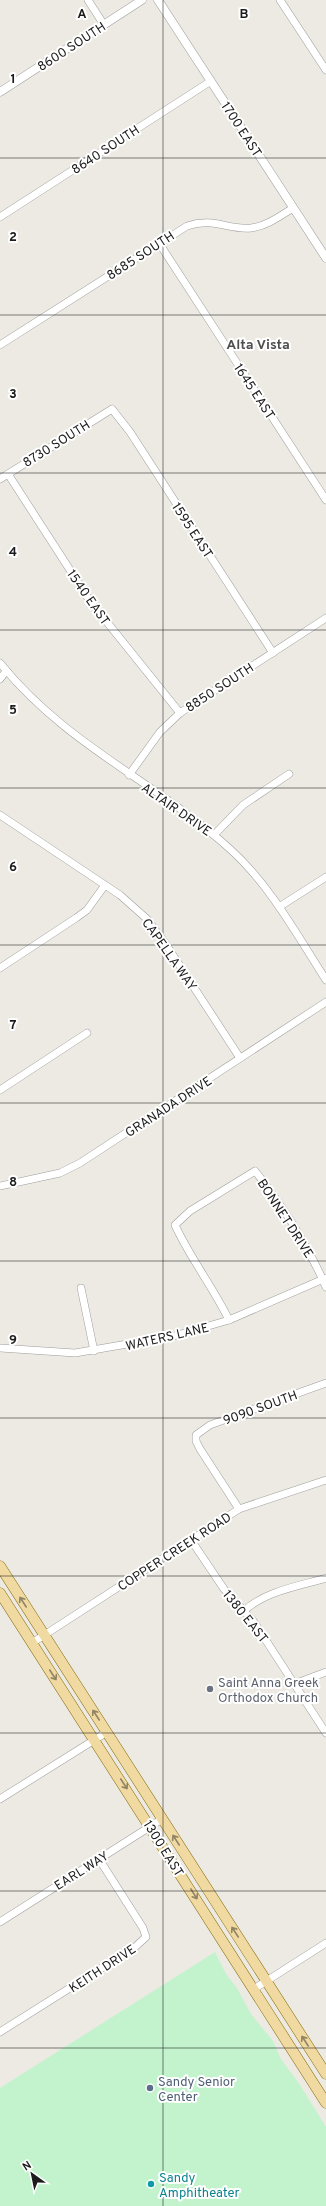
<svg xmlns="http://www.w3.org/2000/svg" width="326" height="2206" font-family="Overpass,sans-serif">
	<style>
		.park { fill: #c3f3cd }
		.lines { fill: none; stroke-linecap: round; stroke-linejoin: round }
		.minor-casing { stroke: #9d9d9d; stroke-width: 8 }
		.tertiary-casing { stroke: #9d9d9d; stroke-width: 9 }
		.primary-casing { stroke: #846d0f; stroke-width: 11 }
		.minor { stroke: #fff; stroke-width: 7 }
		.tertiary { stroke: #fff; stroke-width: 8 }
		.primary { stroke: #f1daa2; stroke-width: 10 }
		.oneway { stroke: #918466 }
		.grid { fill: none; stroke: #1c1c1c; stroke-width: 1; stroke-opacity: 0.55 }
		.worship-dot { fill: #6b7280; stroke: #fff; stroke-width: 1.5 }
		.service-dot { fill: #5c6f8a; stroke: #fff; stroke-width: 1.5 }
		.culture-dot { fill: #0f9aa8; stroke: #fff; stroke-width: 1.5 }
		.labels { text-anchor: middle; stroke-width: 4; stroke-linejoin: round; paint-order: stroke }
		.street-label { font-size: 13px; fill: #1c1c1c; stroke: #fff }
		.worship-label { font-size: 13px; fill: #5b616d; stroke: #fff; text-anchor: start }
		.service-label { font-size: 13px; fill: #4e5e75; stroke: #fff; text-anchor: start }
		.culture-label { font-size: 13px; fill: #0d838f; stroke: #fff; text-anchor: start }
		.neighbourhood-label { font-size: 14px; font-weight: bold; fill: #4f4f4f; stroke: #fff }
		.grid-label { font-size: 13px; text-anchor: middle; font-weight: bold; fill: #1c1c1c; stroke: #fff; stroke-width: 4; stroke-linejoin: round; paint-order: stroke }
	</style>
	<rect width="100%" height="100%" fill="#eceae2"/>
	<polygon class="park" points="215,1952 226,1974 237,1988 251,2014 273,2041 281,2059 300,2085 326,2127 326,2206 0,2206 0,2088"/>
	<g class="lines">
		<g class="minor-casing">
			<g id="minor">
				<polyline points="88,0 104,25"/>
				<polyline points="280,0 326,70"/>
				<polyline points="0,217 211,81"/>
				<polyline points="159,243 326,500"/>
				<path d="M0,345L187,226C215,217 226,230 251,228C267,226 280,216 293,208"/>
				<polyline points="8,474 90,601 180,713"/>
				<polyline points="0,479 112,409 130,432 273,653"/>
				<path d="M0,663C66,745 155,781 230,849C270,885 297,935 326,980"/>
				<polyline points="0,679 6,671"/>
				<polyline points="129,775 160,732 180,713 326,618"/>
				<polyline points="0,815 120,895 147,919 165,943 240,1058"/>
				<polyline points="214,835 243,805 289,774"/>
				<polyline points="279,907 326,877"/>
				<polyline points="0,968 76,918 87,910 105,885"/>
				<polyline points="0,1090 87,1033"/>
				<polyline points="0,1186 60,1173 80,1163 326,1002"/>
				<polyline points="81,1288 94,1351"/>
				<path d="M229,1320C213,1287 190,1258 175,1225L190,1211L255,1171C283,1206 308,1246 326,1287"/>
				<polyline points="0,1348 75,1353 174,1336 229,1320 326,1278"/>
				<polyline points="239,1509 200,1449 196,1441 196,1435 210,1425 326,1383"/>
				<polyline points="191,1540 224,1589 254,1622 326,1733"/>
				<path d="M244,1611C265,1591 299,1586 326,1578"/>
				<polyline points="32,1643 239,1509 326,1480"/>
				<polyline points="294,1684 326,1672"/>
				<polyline points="0,1799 107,1732"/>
				<polyline points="0,1922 162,1819"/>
				<polyline points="254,1989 326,1943"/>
				<polyline points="0,2032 135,1947 146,1937 143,1928 99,1859"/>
			</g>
		</g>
		<g class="tertiary-casing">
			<g id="tertiary">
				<polyline points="158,0 326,258"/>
				<polyline points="0,92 142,0"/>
			</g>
		</g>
		<g class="primary-casing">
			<g id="primary">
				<polyline points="0,1566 326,2074"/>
				<polyline points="0,1593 326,2103"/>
			</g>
		</g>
		<use href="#minor" class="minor"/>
		<use href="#tertiary" class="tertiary"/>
		<use href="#primary" class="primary"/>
	</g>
	<defs><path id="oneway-shaft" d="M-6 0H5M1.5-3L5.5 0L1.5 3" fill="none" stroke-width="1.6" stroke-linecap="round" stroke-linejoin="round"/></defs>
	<g class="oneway">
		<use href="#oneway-shaft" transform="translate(23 1602) rotate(-123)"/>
		<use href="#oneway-shaft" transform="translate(53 1675) rotate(57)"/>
		<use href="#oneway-shaft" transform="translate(96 1715) rotate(-123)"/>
		<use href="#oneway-shaft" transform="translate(124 1784) rotate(57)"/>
		<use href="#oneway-shaft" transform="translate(176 1840) rotate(-123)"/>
		<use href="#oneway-shaft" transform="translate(194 1894) rotate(58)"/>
		<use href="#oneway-shaft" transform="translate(235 1932) rotate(-123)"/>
		<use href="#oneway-shaft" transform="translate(305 2041) rotate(-123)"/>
	</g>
	<path class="grid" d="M163,0V2206M0,158H326M0,315H326M0,473H326M0,630H326M0,788H326M0,945H326M0,1103H326M0,1261H326M0,1418H326M0,1576H326M0,1733H326M0,1891H326M0,2048H326"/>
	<circle class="worship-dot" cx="210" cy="1689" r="4"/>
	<circle class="service-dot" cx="150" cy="2088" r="4"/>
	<circle class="culture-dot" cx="151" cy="2184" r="4"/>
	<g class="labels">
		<g class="street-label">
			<text transform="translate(71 46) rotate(-33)" y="5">8600 SOUTH</text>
			<text transform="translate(242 129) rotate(57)" y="5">1700 EAST</text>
			<text transform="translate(105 149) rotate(-33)" y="5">8640 SOUTH</text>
			<text transform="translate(140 255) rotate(-33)" y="5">8685 SOUTH</text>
			<text transform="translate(255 391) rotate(57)" y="5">1645 EAST</text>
			<text transform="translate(56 443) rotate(-32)" y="5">8730 SOUTH</text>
			<text transform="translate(193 530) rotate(57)" y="5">1595 EAST</text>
			<text transform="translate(89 597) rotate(55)" y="5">1540 EAST</text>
			<text transform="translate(219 687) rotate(-33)" y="5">8850 SOUTH</text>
			<text transform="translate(177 809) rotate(35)" y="5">ALTAIR DRIVE</text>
			<text transform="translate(170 954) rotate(55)" y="5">CAPELLA WAY</text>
			<text transform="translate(168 1106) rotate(-33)" y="5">GRANADA DRIVE</text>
			<text transform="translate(286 1218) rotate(57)" y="5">BONNET DRIVE</text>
			<text transform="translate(167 1336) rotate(-13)" y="5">WATERS LANE</text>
			<text transform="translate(260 1407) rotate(-20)" y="5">9090 SOUTH</text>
			<text transform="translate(174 1551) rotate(-33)" y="5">COPPER CREEK ROAD</text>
			<text transform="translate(246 1616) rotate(51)" y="5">1380 EAST</text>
			<text transform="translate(164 1848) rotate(58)" y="5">1300 EAST</text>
			<text transform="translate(81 1870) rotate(-32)" y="5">EARL WAY</text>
			<text transform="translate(102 1968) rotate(-33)" y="5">KEITH DRIVE</text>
		</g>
		<g class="worship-label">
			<text x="218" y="1687">Saint Anna Greek<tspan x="218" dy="15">Orthodox Church</tspan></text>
		</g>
		<g class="service-label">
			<text x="158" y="2086">Sandy Senior<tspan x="158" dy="15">Center</tspan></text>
		</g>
		<g class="culture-label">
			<text x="159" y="2182">Sandy<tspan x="159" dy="15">Amphitheater</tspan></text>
		</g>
		<g class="neighbourhood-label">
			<text x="258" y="349">Alta Vista</text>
		</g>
	</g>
	<g class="grid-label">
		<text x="82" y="18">A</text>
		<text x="244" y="18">B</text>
		<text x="13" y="83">1</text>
		<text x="13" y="241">2</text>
		<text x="13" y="398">3</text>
		<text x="13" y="556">4</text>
		<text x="13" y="714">5</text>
		<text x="13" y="871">6</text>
		<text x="13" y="1029">7</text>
		<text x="13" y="1186">8</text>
		<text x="13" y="1344">9</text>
	</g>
	<g transform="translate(32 2174) rotate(327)" stroke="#ffffff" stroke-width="3" paint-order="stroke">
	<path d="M0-3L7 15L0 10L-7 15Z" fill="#1c1c1c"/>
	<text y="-6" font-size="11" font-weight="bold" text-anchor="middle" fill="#1c1c1c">N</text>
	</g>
</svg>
